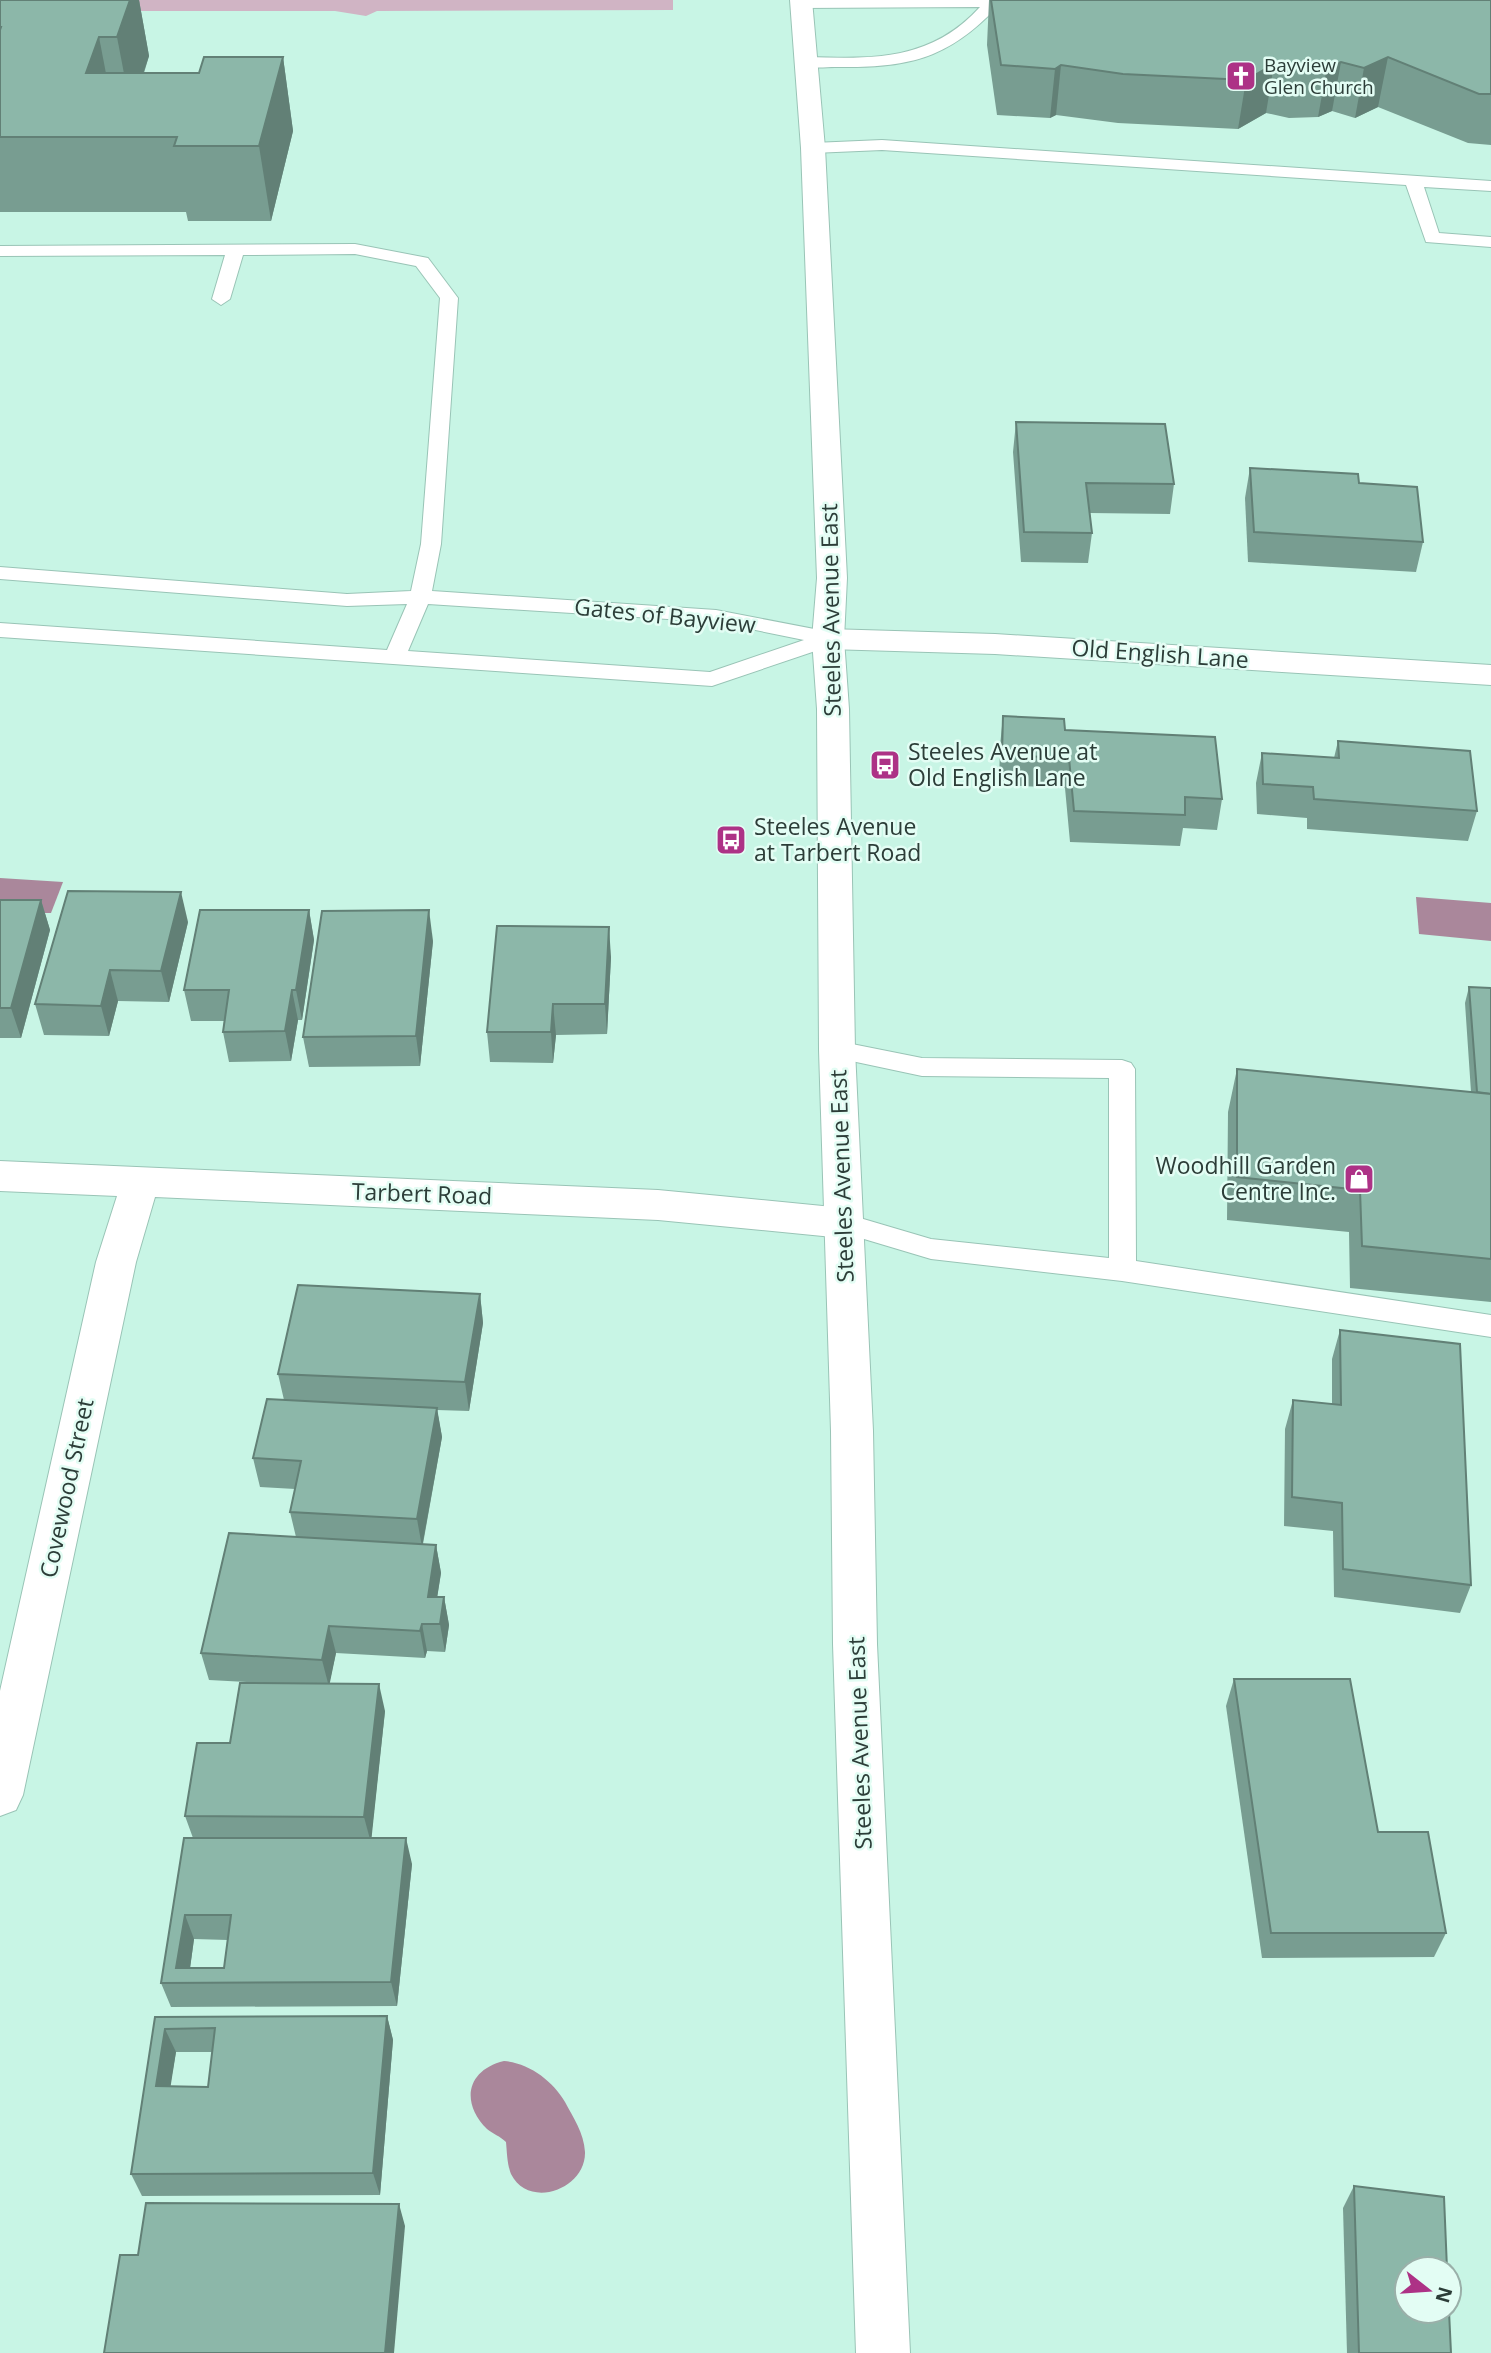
<svg xmlns="http://www.w3.org/2000/svg" width="1491" height="2353" font-family="'Open Sans',sans-serif">
	<style>
		.green { fill: #d0b4c4 }
		.water { fill: #aa879b }
		.lines { fill: none; stroke-linecap: round; stroke-linejoin: round }
		.lane-casing { stroke: #99c4b6; stroke-width: 2 }
		.street-casing { stroke: #99c4b6; stroke-width: 2 }
		.secondary-casing { stroke: #99c4b6; stroke-width: 2 }
		.lane { fill: #fff; fill-rule: evenodd }
		.street { fill: #fff; fill-rule: evenodd }
		.secondary { fill: #fff; fill-rule: evenodd }
		.wall { fill: #789d91; fill-rule: evenodd }
		.shaded-wall { fill: #628076 }
		.building { fill: #8cb7a9; stroke: #628076; stroke-width: 2; fill-rule: evenodd }
		.labels { text-anchor: middle; stroke-width: 5; stroke-linejoin: round; paint-order: stroke }
		.far-poi-label { font-size: 19px; fill: #2c3d38; stroke: #e3fdf4; text-anchor: start }
		.street-label { font-size: 23px; fill: #2c3d38; stroke: #e3fdf4 }
		.poi-label { font-size: 23px; fill: #2c3d38; stroke: #e3fdf4; text-anchor: start }
	</style>
	<rect width="100%" height="100%" fill="#c8f5e5"/>
	<polygon class="green" points="0,0 673,0 673,10 377,11 366,16 335,11 0,11"/>
	<g class="water">
		<polygon points="0,878 63,882 51,913 0,913"/>
		<polygon points="1416,897 1491,903 1491,941 1419,934"/>
		<path d="M504,2061C529,2063 553,2081 565,2102C573,2117 584,2133 585,2152C586,2189 529,2210 511,2174C507,2164 507,2152 506,2142C500,2136 493,2134 487,2129C460,2102 467,2070 504,2061Z"/>
	</g>
	<g class="lines">
		<g class="lane-casing">
			<g id="lane">
				<path d="M795,0H1031L1033,2L1025,7H997C947,60 907,68 835,67C824,67 807,70 799,62L807,57C874,59 931,61 980,7L801,8L795,6L793,3Z"/>
				<polygon points="882,140 1491,181 1491,191 1424,187 1439,233 1491,237 1491,247 1426,242 1406,185 882,150 813,153 805,148 813,143"/>
				<path d="M355,244L428,258L458,298L441,544L432,591L716,610L835,633L839,639L836,644L712,686L0,637V623L387,650L407,604L347,606L0,579V567L347,594L411,591L421,544L440,298L416,266L355,254L243,255L230,299L221,305L212,299L225,255L0,256V246ZM428,604L716,622L804,640L710,672L408,651Z"/>
				<polygon points="837,1041 922,1058 1122,1060 1131,1063 1135,1069 1136,1261 1491,1315 1491,1337 1122,1281 931,1259 834,1230 830,1223 834,1216 843,1213 931,1239 1109,1258 1109,1078 922,1076 828,1056 824,1050 828,1044"/>
			</g>
		</g>
		<g class="street-casing">
			<g id="street">
				<polygon points="828,629 995,634 1491,665 1491,685 995,654 828,649 817,646 812,639 817,632"/>
				<polygon points="0,1161 658,1190 843,1208 857,1212 863,1223 857,1234 843,1238 658,1220 155,1197 136,1262 23,1795 16,1810 0,1816 0,1691 96,1262 117,1196 0,1191"/>
			</g>
		</g>
		<g class="secondary-casing">
			<polygon id="secondary" points="790,0 812,0 825,148 847,578 844,639 849,709 855,1050 873,1431 877,1644 910,2353 856,2353 833,1644 831,1431 819,1050 817,709 812,639 817,578 801,148"/>
		</g>
		<use href="#lane" class="lane"/>
		<use href="#street" class="street"/>
		<use href="#secondary" class="secondary"/>
	</g>
	<g class="wall">
		<polygon points="0,0 139,0 149,56 144,73 199,73 283,57 293,131 271,221 188,221 186,212 0,212"/>
		<polygon points="989,0 1491,0 1491,145 1468,143 1378,107 1355,118 1332,111 1318,117 1289,118 1266,113 1238,129 1118,123 1056,115 1050,118 997,115 987,45"/>
		<polygon points="1016,422 1174,484 1170,514 1090,513 1092,533 1088,563 1021,562 1013,452"/>
		<polygon points="1250,468 1359,483 1423,542 1416,572 1248,562 1245,498"/>
		<polygon points="1003,716 1065,730 1222,799 1217,830 1183,828 1180,846 1070,842 1065,788 999,785 1000,746"/>
		<polygon points="1338,741 1477,811 1468,841 1307,829 1307,818 1257,814 1256,783 1262,753 1334,758"/>
		<polygon points="0,900 41,900 50,930 21,1038 0,1038"/>
		<polygon points="309,910 314,940 302,1020 298,1020 291,1061 229,1062 223,1032 224,1021 191,1021 184,990"/>
		<polygon points="188,922 169,1002 118,1001 109,1036 44,1035 35,1004"/>
		<polygon points="433,941 420,1066 309,1067 303,1037"/>
		<polygon points="611,957 607,1034 556,1035 553,1063 490,1062 487,1032"/>
		<polygon points="1469,987 1491,988 1491,1302 1350,1288 1349,1232 1227,1220 1228,1112 1237,1069 1471,1092 1465,1003"/>
		<path d="M480,1294L483,1323L469,1411L437,1410L442,1437L423,1544L436,1545L441,1573L437,1597H444L449,1625L445,1652L427,1651L425,1658L336,1653L329,1684L385,1711L371,1838L412,1864L397,2006L171,2007L161,1983L193,1838L185,1816L230,1743L265,1683L209,1680L201,1653L296,1537L290,1512L295,1489L260,1487L253,1458L284,1400L278,1374ZM194,1939L228,1940L224,1968H190Z"/>
		<polygon points="1340,1330 1471,1585 1460,1613 1334,1597 1333,1531 1284,1526 1285,1429 1293,1400 1332,1404 1332,1359"/>
		<polygon points="1234,1679 1378,1832 1446,1933 1434,1957 1262,1958 1226,1706"/>
		<path d="M387,2016L393,2040L380,2195L142,2196L131,2174L155,2017ZM176,2052H212L208,2087L170,2086Z"/>
		<polygon points="1354,2186 1451,2353 1347,2353 1343,2208"/>
	</g>
	<g class="shaded-wall">
		<polygon points="130,0 139,0 149,56 131,110 117,37"/>
		<polygon points="99,37 113,110 86,73"/>
		<polygon points="283,57 293,131 271,221 259,146"/>
		<polygon points="1388,57 1378,107 1355,118 1364,68"/>
		<polygon points="1341,62 1332,111 1318,117 1327,67"/>
		<polygon points="1274,64 1266,113 1238,129 1246,80"/>
		<polygon points="1061,65 1056,115 1050,118 1055,69"/>
		<polygon points="181,892 188,922 169,1002 161,971"/>
		<polygon points="41,900 50,930 21,1038 11,1008"/>
		<polygon points="309,910 314,940 302,1020 296,990"/>
		<polygon points="429,910 433,941 420,1066 416,1036"/>
		<polygon points="609,927 611,957 607,1034 605,1004"/>
		<polygon points="110,970 118,1001 109,1036 101,1006"/>
		<polygon points="292,990 298,1020 291,1061 285,1031"/>
		<polygon points="553,1004 556,1035 553,1063 551,1032"/>
		<polygon points="480,1294 483,1323 469,1411 465,1382"/>
		<polygon points="437,1408 442,1437 422,1547 417,1519"/>
		<polygon points="436,1545 441,1573 433,1624 428,1597"/>
		<polygon points="444,1597 449,1625 445,1652 440,1624"/>
		<polygon points="422,1624 427,1651 425,1658 420,1631"/>
		<polygon points="329,1626 336,1653 329,1687 322,1660"/>
		<polygon points="379,1684 385,1711 371,1843 364,1817"/>
		<polygon points="406,1838 412,1864 397,2006 391,1982"/>
		<polygon points="185,1915 194,1939 188,1983 176,1968"/>
		<polygon points="387,2016 393,2040 380,2195 373,2173"/>
		<polygon points="165,2029 176,2052 167,2109 156,2086"/>
		<polygon points="399,2204 405,2226 394,2353 385,2353"/>
	</g>
	<g class="building">
		<polygon points="0,0 130,0 117,37 99,37 86,73 199,73 204,57 283,57 259,146 174,146 177,137 0,137 0,30 1,27 0,27"/>
		<polygon points="991,0 1491,0 1491,94 1479,94 1388,57 1364,68 1341,62 1327,67 1298,69 1274,64 1246,80 1123,74 1061,65 1055,69 1001,65"/>
		<polygon points="1016,422 1165,424 1174,484 1086,483 1092,533 1024,532"/>
		<polygon points="1250,468 1358,474 1359,483 1417,487 1423,542 1254,532"/>
		<polygon points="1003,716 1064,719 1065,730 1215,737 1222,799 1185,797 1185,815 1074,811 1069,758 1002,755"/>
		<polygon points="1338,741 1470,751 1477,811 1314,799 1313,787 1263,784 1262,753 1339,758"/>
		<polygon points="68,891 181,892 161,971 110,970 101,1006 35,1004"/>
		<polygon points="0,900 41,900 11,1008 0,1008"/>
		<polygon points="200,910 309,910 296,990 292,990 285,1031 223,1032 229,990 184,990"/>
		<polygon points="429,910 416,1036 303,1037 322,911"/>
		<polygon points="497,926 609,927 605,1004 553,1004 551,1032 487,1032"/>
		<polygon points="1469,987 1491,988 1491,1094 1477,1092"/>
		<polygon points="1237,1069 1491,1094 1491,1259 1362,1246 1360,1190 1237,1177"/>
		<polygon points="298,1285 480,1294 465,1382 278,1374"/>
		<polygon points="1340,1330 1460,1344 1471,1585 1343,1569 1342,1503 1292,1497 1293,1400 1341,1405"/>
		<polygon points="267,1399 437,1408 417,1519 290,1512 301,1461 253,1458"/>
		<polygon points="229,1533 436,1545 428,1597 444,1597 440,1624 422,1624 420,1631 329,1626 322,1660 201,1653"/>
		<polygon points="1234,1679 1350,1679 1378,1832 1428,1832 1446,1933 1271,1933"/>
		<polygon points="240,1683 379,1684 364,1817 185,1816 197,1743 230,1743"/>
		<path d="M184,1838H406L391,1982L161,1983ZM185,1915H231L224,1968H176Z"/>
		<path d="M387,2016L373,2173L131,2174L155,2017ZM215,2028L208,2087L156,2086L165,2029Z"/>
		<polygon points="1354,2186 1444,2197 1447,2269 1407,2269 1407,2311 1449,2311 1451,2353 1359,2353"/>
		<polygon points="146,2203 399,2204 385,2353 104,2353 120,2255 138,2255"/>
	</g>
	<defs>
		<g id="church-square" transform="scale(1.575)"><rect x="-9" y="-9" width="18" height="18" rx="4" fill="#ad3286" stroke="#e3fdf4"/><path d="M-1.2-6h2.4v3.5h3.3v2.4h-3.3V6h-2.4V-.1h-3.3v-2.4h3.3Z" fill="#fff"/></g>
		<g id="bus-square" transform="scale(1.575)"><rect x="-9" y="-9" width="18" height="18" rx="4" fill="#ad3286" stroke="#e3fdf4"/><path d="M-5-6H5V4H4V6H2V4H-2V6H-4V4H-5ZM-3.5-4V0h7V-4ZM-3.5 1.2v1.5H-2V1.2ZM2 1.2v1.5H3.5V1.2Z" fill="#fff"/></g>
		<g id="shop-square" transform="scale(1.575)"><rect x="-9" y="-9" width="18" height="18" rx="4" fill="#ad3286" stroke="#e3fdf4"/><path d="M-5-2.5h2.3a2.7 3.5 0 0 1 5.4 0H5L5.5 6h-11ZM-1.5-2.5h3a1.5 2.3 0 0 0-3 0Z" fill="#fff"/></g>
	</defs>
	<g fill-rule="evenodd">
		<use href="#church-square" x="1241" y="76"/>
		<use href="#bus-square" x="885" y="765"/>
		<use href="#bus-square" x="731" y="840"/>
		<use href="#shop-square" x="1359" y="1179"/>
	</g>
	<g class="labels">
		<g class="far-poi-label">
			<text x="1264" y="72">Bayview<tspan x="1264" dy="22">Glen Church</tspan></text>
		</g>
		<g class="street-label">
			<text transform="translate(831 610) rotate(-91)" y="8">Steeles Avenue East</text>
			<text transform="translate(665 616) rotate(6)" y="8">Gates of Bayview</text>
			<text transform="translate(1160 654) rotate(4)" y="8">Old English Lane</text>
			<text transform="translate(842 1176) rotate(-92)" y="8">Steeles Avenue East</text>
			<text transform="translate(422 1194) rotate(2)" y="8">Tarbert Road</text>
			<text transform="translate(67 1488) rotate(-78)" y="8">Covewood Street</text>
			<text transform="translate(860 1743) rotate(-92)" y="8">Steeles Avenue East</text>
		</g>
		<g class="poi-label">
			<text x="908" y="760">Steeles Avenue at<tspan x="908" dy="26">Old English Lane</tspan></text>
			<text x="754" y="835">Steeles Avenue<tspan x="754" dy="26">at Tarbert Road</tspan></text>
			<text x="1336" y="1174" text-anchor="end">Woodhill Garden<tspan x="1336" dy="26">Centre Inc.</tspan></text>
		</g>
	</g>
	<g transform="translate(1428 2290) rotate(107)"><circle r="33" fill="#e3fdf4" stroke="#9ab0a9" stroke-width="2"/>
	<path d="M0-5L12 26L0 18L-12 26Z" fill="#ad3286"/>
	<text y="-10" font-size="19" font-weight="bold" text-anchor="middle" fill="#2c3d38">N</text>
	</g>
</svg>
